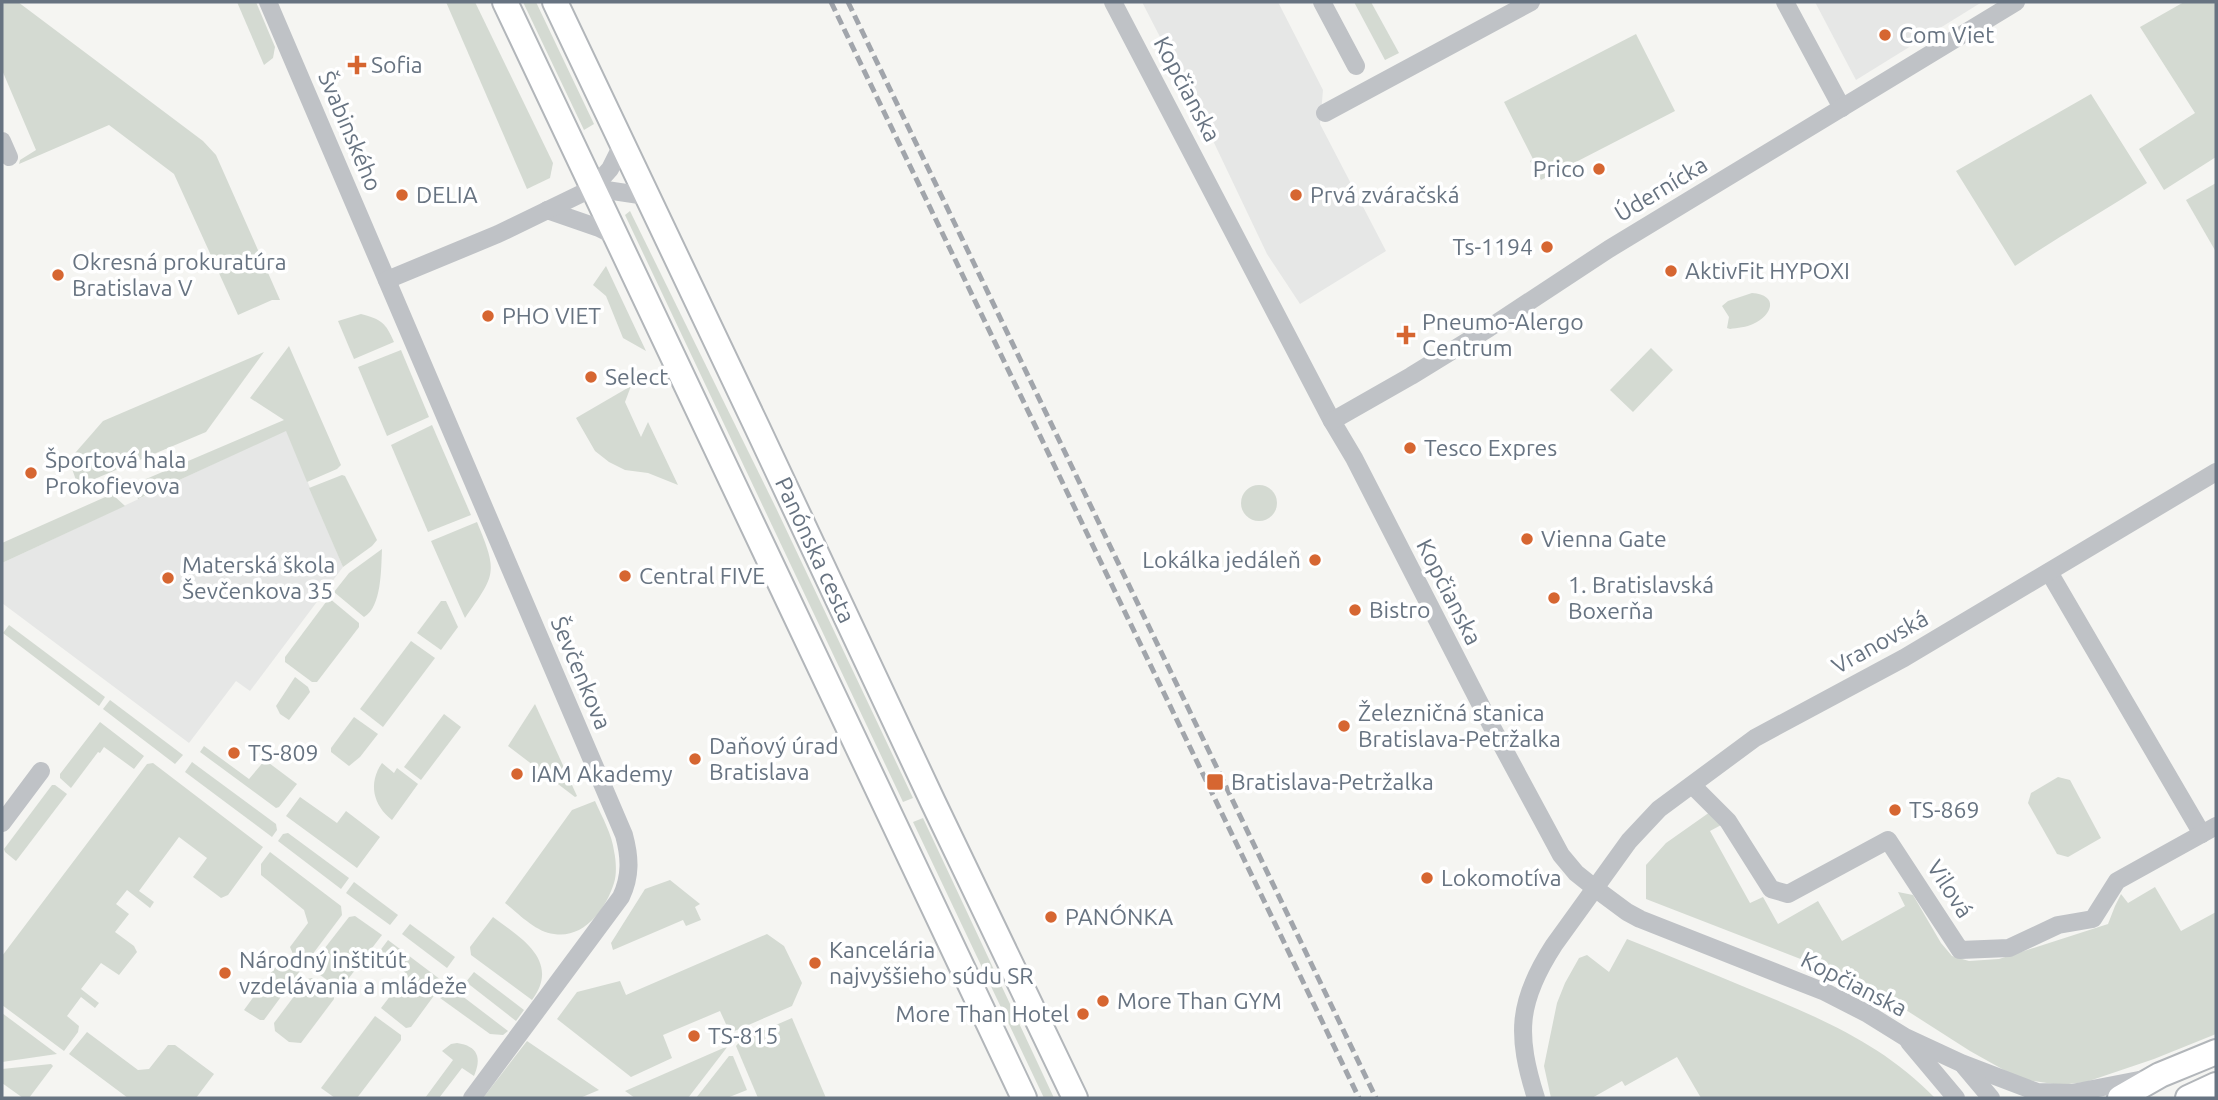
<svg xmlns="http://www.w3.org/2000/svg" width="2218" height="1100" font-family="Ubuntu,sans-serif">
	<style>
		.built { fill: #e6e7e6 }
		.green { fill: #d4dad2 }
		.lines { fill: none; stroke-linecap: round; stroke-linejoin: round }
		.secondary-casing { stroke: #b2b6ba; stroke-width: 28 }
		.street { stroke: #bfc2c6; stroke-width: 18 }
		.secondary { stroke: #fff; stroke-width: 24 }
		.rail { stroke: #a1a5ab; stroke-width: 5; stroke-dasharray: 10 5; stroke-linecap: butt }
		.poi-dot { fill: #d66631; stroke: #fff; stroke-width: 2.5 }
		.labels { text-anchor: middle; stroke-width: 7; stroke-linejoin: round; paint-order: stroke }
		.poi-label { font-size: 23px; fill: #677381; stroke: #fff; text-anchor: start }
		.street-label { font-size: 23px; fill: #677381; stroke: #fff }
	</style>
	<rect width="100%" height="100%" fill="#f5f5f2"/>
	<g class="built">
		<polygon points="1142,2 1278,2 1323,90 1320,124 1386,251 1300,304 1267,254 1207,128"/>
		<polygon points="1815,2 1982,2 1856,80"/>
		<polygon points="286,430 343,567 250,691 236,681 189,743 2,603 2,563"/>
	</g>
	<g class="green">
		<polygon points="2,2 18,2 203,141 216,155 280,300 272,300 238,315 174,174 109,125 19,164 20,160 36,150 2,70"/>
		<polygon points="237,2 256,2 275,47 273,58 264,65"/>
		<polygon points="446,2 475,2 553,163 550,178 527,189"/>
		<polygon points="523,2 536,2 594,124 584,130"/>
		<polygon points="1354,2 1371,2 1399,53 1385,60"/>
		<polygon points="2184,2 2216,2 2216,157 2164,190 2139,149 2195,113 2140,27"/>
		<polygon points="1636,34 1675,111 1541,180 1530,161 1533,159 1504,102"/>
		<path d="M2091,94L2147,183C2104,211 2058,237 2015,266L1956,171Z"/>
		<polygon points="2216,183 2216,252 2186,200"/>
		<polygon points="630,211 776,508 913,798 903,802 625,215"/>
		<polygon points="606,266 646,351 623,338 606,296 593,285"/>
		<path d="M1752,293C1779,295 1773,315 1753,324C1747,327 1737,328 1730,329L1727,328L1729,317L1722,306L1728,301Z"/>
		<path d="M361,314C382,320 385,322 394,342L354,359L338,321Z"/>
		<polygon points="289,346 341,465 337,469 307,482 286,431 138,499 132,485 284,420 250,398"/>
		<polygon points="1651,348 1673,370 1633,412 1610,390"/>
		<polygon points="401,350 429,417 387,436 358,367"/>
		<polygon points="264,352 206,432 78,486 69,460 103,421"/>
		<polygon points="631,386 625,402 641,437 648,422 678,485 648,473 625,470 609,462 595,451 576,418"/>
		<polygon points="432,425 471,515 428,532 391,445"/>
		<polygon points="342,475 345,476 377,540 372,546 343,567 309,488"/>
		<circle cx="1259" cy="503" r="18"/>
		<polygon points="112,494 125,506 2,563 2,543"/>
		<path d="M477,522C498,573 496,574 465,618L431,541Z"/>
		<path d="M382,549C381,568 382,607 364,617L334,592L349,573Z"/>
		<polygon points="329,598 359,623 359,627 317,682 312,682 285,662 285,657"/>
		<polygon points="441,601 446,601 458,627 441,650 417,633"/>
		<polygon points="9,625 105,697 99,706 3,633"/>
		<polygon points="411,641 435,658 383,727 360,709"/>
		<polygon points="295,677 308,687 310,692 289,720 280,714 276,706"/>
		<polygon points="110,700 183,755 175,764 103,709"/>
		<polygon points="535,704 577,796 575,797 508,746"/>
		<polygon points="444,714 461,727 421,780 404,767"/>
		<polygon points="354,717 378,734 360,757 349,766 331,752 331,748"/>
		<polygon points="100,722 144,756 134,769 104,747 100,753 98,752 71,788 60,778 60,774"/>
		<polygon points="204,746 249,779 265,760 297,784 279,807 276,808 200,752"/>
		<polygon points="192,762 276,824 277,830 272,837 185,772"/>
		<polygon points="153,763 263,847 228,895 221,898 193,877 207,858 179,837 139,891 154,902 150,908 127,890 116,904 129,914 115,932 134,946 137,952 119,975 101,963 81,989 99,1003 95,1008 81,997 67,1016 79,1026 78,1032 64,1051 2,1005 2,956 147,764"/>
		<path d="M382,763L394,773L397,768L418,784L392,820C373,805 368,783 382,763Z"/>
		<polygon points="2058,777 2070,780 2101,838 2068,857 2057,854 2028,803 2031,793"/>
		<polygon points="52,785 55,785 67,794 16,861 5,852 4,849"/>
		<polygon points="300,797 337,823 346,811 380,837 357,868 286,816"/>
		<path d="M595,801C602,817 612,834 614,851C616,860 617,874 614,883C606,909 584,939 554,934C536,932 519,914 505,903L572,810Z"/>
		<polygon points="1710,812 1723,824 1710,831 1750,903 1763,897 1778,924 1818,901 1842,941 1905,906 1898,892 1913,895 1941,943 1952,956 1969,961 1999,959 2108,924 2115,906 2121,894 2128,903 2155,887 2181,931 2216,912 2216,1034 2154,1059 2086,1082 2060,1085 2020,1079 1970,1051 1895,1003 1834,972 1646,899 1646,865 1666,843"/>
		<polygon points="923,818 1054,1098 1044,1098 913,822"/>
		<polygon points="288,833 349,878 341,889 278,841 283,834"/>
		<polygon points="270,852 341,906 342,915 306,963 293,954 290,947 308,923 304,910 261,875 261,864"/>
		<polygon points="670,880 700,904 695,907 701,920 686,926 683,920 613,950 611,943 645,889"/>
		<polygon points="354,882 398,915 390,925 346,893"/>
		<polygon points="355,916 382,935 342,987 338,988 316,972 314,962 349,917"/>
		<path d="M493,917C521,938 561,961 532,1000L471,955L470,947Z"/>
		<polygon points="410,924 455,957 447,968 402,934"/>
		<polygon points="767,934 784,946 802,983 792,1006 730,1033 720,1011 663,1035 672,1058 631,1077 557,1019 577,992 620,981 626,995"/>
		<path d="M1627,939C1667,955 1707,971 1747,988C1816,1016 1882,1043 1935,1098H1701L1677,1057L1625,1086L1622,1081L1592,1098H1551L1544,1066L1557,1003L1565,983L1579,958L1587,955L1609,972Z"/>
		<polygon points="388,940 441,980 441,986 411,1027 406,1028 381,1008 407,974 379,952"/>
		<polygon points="282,958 290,958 302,968 264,1020 260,1020 244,1010"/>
		<polygon points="474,972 524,1010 516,1021 466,982"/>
		<polygon points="312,978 333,994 334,999 301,1043 289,1042 275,1031 274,1023 307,979"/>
		<polygon points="453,989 508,1031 503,1035 490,1034 440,998 447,990"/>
		<polygon points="2,1013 57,1054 2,1062"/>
		<polygon points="375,1016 401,1035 401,1040 357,1098 335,1098 321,1088"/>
		<polygon points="792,1018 826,1098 758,1098 736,1046 741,1040"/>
		<polygon points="87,1032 138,1070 149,1069 168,1045 175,1045 214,1074 196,1098 128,1098 69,1054"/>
		<polygon points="527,1041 599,1090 580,1098 483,1098"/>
		<path d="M457,1043C478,1046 482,1058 474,1076L462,1068L439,1098H425L453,1060L442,1051L451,1044Z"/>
		<polygon points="728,1046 688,1098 635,1098 625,1091"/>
		<polygon points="729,1056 733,1056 747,1090 727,1098 696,1098"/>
		<polygon points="51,1064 53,1066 29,1098 23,1098 2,1083 2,1069"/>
	</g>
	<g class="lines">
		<g class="secondary-casing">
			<g id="secondary">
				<polyline points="505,2 1024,1098"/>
				<polyline points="555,2 757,427 933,802 1075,1098"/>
				<polyline points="2120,1098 2160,1075 2216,1052"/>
				<polyline points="2188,1098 2216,1085"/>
			</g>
		</g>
		<g class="street">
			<path d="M268,2L624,835C630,857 631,876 621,897L472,1098"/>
			<polyline points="1113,2 1332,421 1354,458 1492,727 1561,855 1576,873 1596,889 1627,912 1640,919 1825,992 1868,1014 1905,1037 1961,1063 2037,1092 2072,1093 2139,1080"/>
			<polyline points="1322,2 1356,66"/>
			<polyline points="1785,2 1842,108"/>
			<polyline points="1325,113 1531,2"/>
			<polyline points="2,141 9,157"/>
			<polyline points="593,188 646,196"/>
			<polyline points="547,210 599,228 615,236"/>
			<polyline points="387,280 498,234 593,188 610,169 622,145"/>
			<polyline points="1332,421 1411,376 1489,328 1609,249 2016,2"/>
			<polyline points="2049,572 2202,834"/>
			<polyline points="1693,786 1728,821 1771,889 1788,894 1888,840 1960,950 2009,948 2058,925 2093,919 2117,881 2216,826"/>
			<polyline points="2,823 41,771"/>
			<polyline points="1909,1042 1956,1098"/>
			<polyline points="1964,1066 1991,1098"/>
			<path d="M1536,1098C1516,1035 1517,1002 1554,945L1629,841L1659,809L1755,738L1904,658L2216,472"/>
		</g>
		<use href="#secondary" class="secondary"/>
		<g class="rail">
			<polyline points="831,2 1359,1098"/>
			<polyline points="848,2 1376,1098"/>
		</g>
	</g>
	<g class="poi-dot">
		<circle cx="1885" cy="35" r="7"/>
		<path d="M353.5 54.5h7v7h7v7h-7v7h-7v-7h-7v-7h7z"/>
		<circle cx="1599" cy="169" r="7"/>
		<circle cx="402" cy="195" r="7"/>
		<circle cx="1296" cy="195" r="7"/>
		<circle cx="1547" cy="247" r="7"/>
		<circle cx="1671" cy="271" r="7"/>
		<circle cx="58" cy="275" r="7"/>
		<circle cx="488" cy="316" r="7"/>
		<path d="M1402.5 324.5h7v7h7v7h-7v7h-7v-7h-7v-7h7z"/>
		<circle cx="591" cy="377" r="7"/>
		<circle cx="1410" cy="448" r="7"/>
		<circle cx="31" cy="473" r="7"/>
		<circle cx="1527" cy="539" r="7"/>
		<circle cx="1315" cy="560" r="7"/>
		<circle cx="625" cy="576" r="7"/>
		<circle cx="168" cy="578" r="7"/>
		<circle cx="1554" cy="598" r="7"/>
		<circle cx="1355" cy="610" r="7"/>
		<circle cx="1344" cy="726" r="7"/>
		<circle cx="234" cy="753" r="7"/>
		<circle cx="695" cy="759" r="7"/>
		<circle cx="517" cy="774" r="7"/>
		<rect x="1206" y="773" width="18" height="18" rx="3.5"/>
		<circle cx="1895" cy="810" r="7"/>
		<circle cx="1427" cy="878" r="7"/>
		<circle cx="1051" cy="917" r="7"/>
		<circle cx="815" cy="963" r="7"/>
		<circle cx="225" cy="973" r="7"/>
		<circle cx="1103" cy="1001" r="7"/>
		<circle cx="1083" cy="1014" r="7"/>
		<circle cx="694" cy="1036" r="7"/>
	</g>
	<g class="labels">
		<g class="poi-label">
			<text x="1899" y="43">Com Viet</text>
			<text x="371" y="73">Sofia</text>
			<text x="1585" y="177" text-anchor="end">Prico</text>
			<text x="416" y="203">DELIA</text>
			<text x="1310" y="203">Prvá zváračská</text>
			<text x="1533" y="255" text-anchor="end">Ts-1194</text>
			<text x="72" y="270">Okresná prokuratúra<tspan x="72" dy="26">Bratislava V</tspan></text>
			<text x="1685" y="279">AktivFit HYPOXI</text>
			<text x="502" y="324">PHO VIET</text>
			<text x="1422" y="330">Pneumo-Alergo<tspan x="1422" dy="26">Centrum</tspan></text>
			<text x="605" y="385">Select</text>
			<text x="1424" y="456">Tesco Expres</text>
			<text x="45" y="468">Športová hala<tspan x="45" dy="26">Prokofievova</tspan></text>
			<text x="1541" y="547">Vienna Gate</text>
			<text x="1301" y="568" text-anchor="end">Lokálka jedáleň</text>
			<text x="182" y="573">Materská škola<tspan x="182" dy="26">Ševčenkova 35</tspan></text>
			<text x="639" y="584">Central FIVE</text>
			<text x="1568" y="593">1. Bratislavská<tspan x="1568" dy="26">Boxerňa</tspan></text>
			<text x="1369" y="618">Bistro</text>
			<text x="1358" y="721">Železničná stanica<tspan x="1358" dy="26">Bratislava-Petržalka</tspan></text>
			<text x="709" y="754">Daňový úrad<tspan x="709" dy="26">Bratislava</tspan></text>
			<text x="248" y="761">TS-809</text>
			<text x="531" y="782">IAM Akademy</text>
			<text x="1231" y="790">Bratislava-Petržalka</text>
			<text x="1909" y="818">TS-869</text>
			<text x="1441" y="886">Lokomotíva</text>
			<text x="1065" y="925">PANÓNKA</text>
			<text x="829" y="958">Kancelária<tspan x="829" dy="26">najvyššieho súdu SR</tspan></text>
			<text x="239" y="968">Národný inštitút<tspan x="239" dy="26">vzdelávania a mládeže</tspan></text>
			<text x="1117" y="1009">More Than GYM</text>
			<text x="1069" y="1022" text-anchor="end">More Than Hotel</text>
			<text x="708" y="1044">TS-815</text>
		</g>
		<g class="street-label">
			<text transform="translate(1187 89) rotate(62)" y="8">Kopčianska</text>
			<text transform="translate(350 131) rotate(67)" y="8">Švabinského</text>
			<text transform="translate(1661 189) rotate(-31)" y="8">Údernícka</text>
			<text transform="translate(815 550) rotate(65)" y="8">Panónska cesta</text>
			<text transform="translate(1449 592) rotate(63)" y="8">Kopčianska</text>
			<text transform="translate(1880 642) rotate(-29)" y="8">Vranovská</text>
			<text transform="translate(581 673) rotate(67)" y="8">Ševčenkova</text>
			<text transform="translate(1950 889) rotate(57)" y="8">Vilová</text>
			<text transform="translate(1854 984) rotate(27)" y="8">Kopčianska</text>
		</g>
	</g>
	<rect width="2218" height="1100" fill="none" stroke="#677381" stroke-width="7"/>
</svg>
